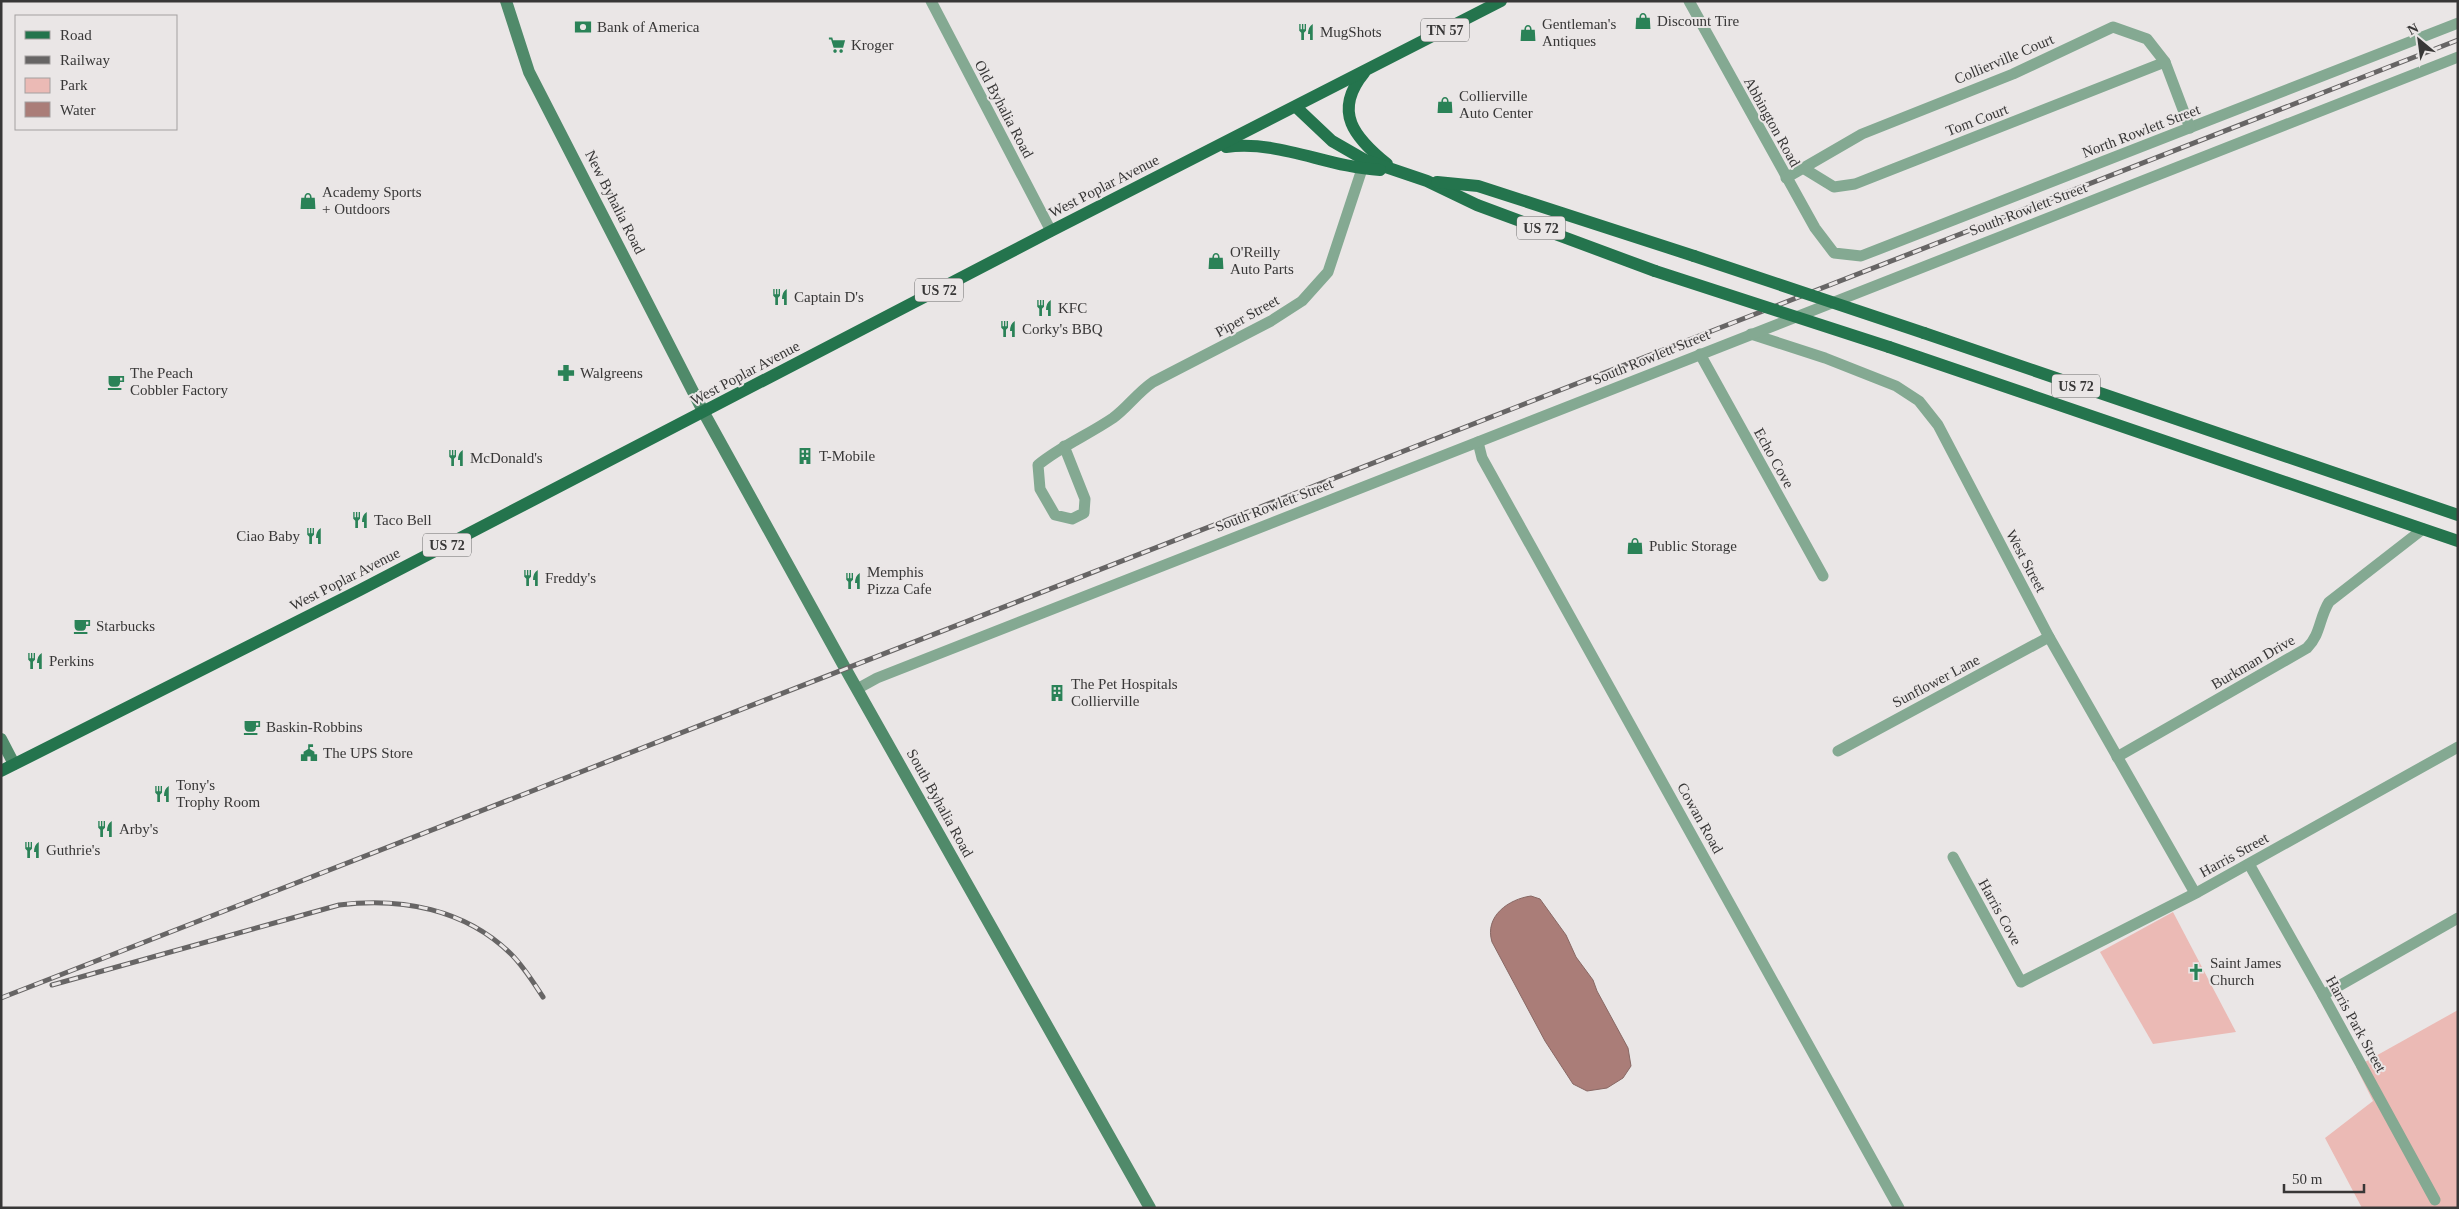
<svg xmlns="http://www.w3.org/2000/svg" width="2459" height="1209" font-family="Georgia,serif">
	<style>
		.green { fill: #ebbab5 }
		.water { fill: #aa7d78; stroke: #886864 }
		.lines { fill: none; stroke-linecap: round; stroke-linejoin: round }
		.street { stroke: #84a992; stroke-width: 11 }
		.secondary { stroke: #508a6a; stroke-width: 12 }
		.primary { stroke: #24744d; stroke-width: 12 }
		.rail-casing { stroke: #676565; stroke-width: 5 }
		.rail { stroke: #eae6e6; stroke-width: 3; stroke-dasharray: 9; stroke-linecap: butt }
		.primary-bridge { stroke: #24744d; stroke-width: 12 }
		.labels { text-anchor: middle; stroke-width: 4; stroke-linejoin: round; paint-order: stroke }
		.shield { fill: #eae6e6; stroke: #6d6c6c; stroke-width: 1 }
		.shield-label { font-size: 14px; font-weight: bold; fill: #383737 }
		.poi-label { font-size: 15px; fill: #383737; stroke: #eae6e6; text-anchor: start }
		.street-label { font-size: 15px; fill: #383737; stroke: #eae6e6 }
	</style>
	<rect width="100%" height="100%" fill="#eae6e6"/>
	<g class="green">
		<polygon points="2173,912 2236,1032 2153,1044 2100,952"/>
		<polygon points="2458,1010 2458,1208 2362,1208 2325,1138 2373,1101 2356,1067"/>
	</g>
	<path class="water" d="M1531,896L1540,899L1566,935L1576,957L1593,980L1597,991L1628,1048L1631,1066L1623,1078L1607,1088L1587,1091L1573,1084L1545,1041L1492,942C1484,916 1509,899 1531,896Z"/>
	<g class="lines">
		<g class="street">
			<polyline points="931,1 1051,231"/>
			<polyline points="1689,1 1815,228 1834,253 1861,256 2458,23"/>
			<polyline points="1803,168 1834,187 1855,184 2165,62"/>
			<polyline points="1786,178 1862,134 2013,74 2113,27 2147,39 2165,62 2190,128"/>
			<polyline points="1751,334 1825,358 1896,386 1919,401 1938,425 2049,637 2195,893"/>
			<polyline points="1700,354 1823,576"/>
			<polyline points="1478,442 1482,458 1899,1208"/>
			<path d="M1064,446L1085,499L1084,513L1072,519L1055,515L1040,489L1038,465C1061,446 1088,435 1113,418C1127,408 1137,393 1153,382L1271,321L1302,301L1328,272L1365,160"/>
			<polyline points="857,689 877,678 2458,57"/>
			<polyline points="1838,751 2049,637"/>
			<path d="M2117,757L2307,648C2321,634 2319,618 2329,602L2423,529"/>
			<polyline points="1953,857 2021,982 2198,892 2458,747"/>
			<polyline points="2249,864 2323,995 2435,1200"/>
			<polyline points="2323,995 2458,918"/>
		</g>
		<g class="secondary">
			<polyline points="506,1 529,72 704,413 845,668 1150,1208"/>
			<polyline points="1,739 14,764"/>
		</g>
		<g class="primary">
			<path d="M1364,73C1332,112 1355,138 1387,164"/>
			<polyline points="1296,107 1332,141 1365,160 1427,181 1477,205 1655,271"/>
			<path d="M1226,147C1280,140 1326,167 1380,170"/>
			<polyline points="1437,182 1478,186 1694,256"/>
			<polyline points="1924,333 2458,515"/>
			<polyline points="1889,347 2458,541"/>
			<polyline points="1,771 360,590 1051,231 1501,1"/>
		</g>
		<g class="rail-casing">
			<g id="rail">
				<path d="M52,985L339,905C401,897 465,909 511,954C524,967 533,982 543,997"/>
				<polyline points="1,998 2458,40"/>
			</g>
		</g>
		<use href="#rail" class="rail"/>
		<g class="primary-bridge">
			<polyline points="1694,256 1924,333"/>
			<polyline points="1655,271 1889,347"/>
		</g>
	</g>
	<defs>
		<g id="shop-bare" transform="scale(1.35)"><path d="M-5-2.5h2.3a2.7 3.5 0 0 1 5.4 0H5L5.5 6h-11ZM-1.5-2.5h3a1.5 2.3 0 0 0-3 0Z" fill="#2a8257" stroke="#eae6e6" stroke-width="2.5" paint-order="stroke"/></g>
		<g id="bank-bare" transform="scale(1.35)"><path d="M-6-4H6V4H-6ZM0-2.3a2.3 2.3 0 1 0 0 4.6a2.3 2.3 0 1 0 0-4.6Z" fill="#2a8257" stroke="#eae6e6" stroke-width="2.5" paint-order="stroke"/></g>
		<g id="restaurant-bare" transform="scale(1.35)"><path d="M-5-6h1v4h1v-4h1v4h1v-4h1v5L-1.5 .5V6h-2V.5L-5-1ZM5-6V6H3V1.5H1.5Q1.5-4 5-6Z" fill="#2a8257" stroke="#eae6e6" stroke-width="2.5" paint-order="stroke"/></g>
		<g id="supermarket-bare" transform="scale(1.35)"><path d="M-6-5.5h2.5l.6 2H6L4.5 2H-2.5L-4.4-4H-6ZM-1.5 3.2a1.3 1.3 0 1 0 .1 0ZM3 3.2a1.3 1.3 0 1 0 .1 0Z" fill="#2a8257" stroke="#eae6e6" stroke-width="2.5" paint-order="stroke"/></g>
		<g id="pharmacy-bare" transform="scale(1.35)"><path d="M-2-6h4v4h4v4h-4v4h-4v-4h-4v-4h4Z" fill="#2a8257" stroke="#eae6e6" stroke-width="2.5" paint-order="stroke"/></g>
		<g id="cafe-bare" transform="scale(1.35)"><path d="M-5.5-4.5H6V0H3Q3 3.5 0 3.5H-2.5Q-5.5 3.5-5.5 0ZM3-3.2v2h1.7v-2ZM-6 4.5H4V6H-6Z" fill="#2a8257" stroke="#eae6e6" stroke-width="2.5" paint-order="stroke"/></g>
		<g id="building-bare" transform="scale(1.35)"><path d="M-4-6H4V6H1V3H-1V6H-4ZM-2.5-4.3h1.7v1.8h-1.7ZM.8-4.3h1.7v1.8H.8ZM-2.5-1h1.7V.8h-1.7ZM.8-1h1.7V.8H.8Z" fill="#2a8257" stroke="#eae6e6" stroke-width="2.5" paint-order="stroke"/></g>
		<g id="civic-bare" transform="scale(1.35)"><path d="M-.6-6.5H3V-4.5H.6V-3L4-1V1h2V6H-6V1h2V-1L-.6-3ZM-1.2 2.5V6h2.4V2.5Z" fill="#2a8257" stroke="#eae6e6" stroke-width="2.5" paint-order="stroke"/></g>
		<g id="church-bare" transform="scale(1.35)"><path d="M-1.2-6h2.4v3.5h3.3v2.4h-3.3V6h-2.4V-.1h-3.3v-2.4h3.3Z" fill="#2a8257" stroke="#eae6e6" stroke-width="2.5" paint-order="stroke"/></g>
	</defs>
	<g fill-rule="evenodd">
		<use href="#shop-bare" x="1643" y="21"/>
		<use href="#bank-bare" x="583" y="27"/>
		<use href="#restaurant-bare" x="1306" y="32"/>
		<use href="#shop-bare" x="1528" y="33"/>
		<use href="#supermarket-bare" x="837" y="45"/>
		<use href="#shop-bare" x="1445" y="105"/>
		<use href="#shop-bare" x="308" y="201"/>
		<use href="#shop-bare" x="1216" y="261"/>
		<use href="#restaurant-bare" x="780" y="297"/>
		<use href="#restaurant-bare" x="1044" y="308"/>
		<use href="#restaurant-bare" x="1008" y="329"/>
		<use href="#pharmacy-bare" x="566" y="373"/>
		<use href="#cafe-bare" x="116" y="382"/>
		<use href="#building-bare" x="805" y="456"/>
		<use href="#restaurant-bare" x="456" y="458"/>
		<use href="#restaurant-bare" x="360" y="520"/>
		<use href="#restaurant-bare" x="314" y="536"/>
		<use href="#shop-bare" x="1635" y="546"/>
		<use href="#restaurant-bare" x="531" y="578"/>
		<use href="#restaurant-bare" x="853" y="581"/>
		<use href="#cafe-bare" x="82" y="626"/>
		<use href="#restaurant-bare" x="35" y="661"/>
		<use href="#building-bare" x="1057" y="693"/>
		<use href="#cafe-bare" x="252" y="727"/>
		<use href="#civic-bare" x="309" y="753"/>
		<use href="#restaurant-bare" x="162" y="794"/>
		<use href="#restaurant-bare" x="105" y="829"/>
		<use href="#restaurant-bare" x="32" y="850"/>
		<use href="#church-bare" x="2196" y="972"/>
	</g>
	<g class="labels">
		<g class="shield">
			<rect x="1421" y="18.5" width="48" height="23" rx="4"/>
			<rect x="1517" y="216.5" width="48" height="23" rx="4"/>
			<rect x="915" y="278.5" width="48" height="23" rx="4"/>
			<rect x="2052" y="374.5" width="48" height="23" rx="4"/>
			<rect x="423" y="533.5" width="48" height="23" rx="4"/>
		</g>
		<g class="shield-label">
			<text x="1445" y="35">TN 57</text>
			<text x="1541" y="233">US 72</text>
			<text x="939" y="295">US 72</text>
			<text x="2076" y="391">US 72</text>
			<text x="447" y="550">US 72</text>
		</g>
		<g class="poi-label">
			<text x="1657" y="26">Discount Tire</text>
			<text x="1542" y="29">Gentleman's<tspan x="1542" dy="17">Antiques</tspan></text>
			<text x="597" y="32">Bank of America</text>
			<text x="1320" y="37">MugShots</text>
			<text x="851" y="50">Kroger</text>
			<text x="1459" y="101">Collierville<tspan x="1459" dy="17">Auto Center</tspan></text>
			<text x="322" y="197">Academy Sports<tspan x="322" dy="17">+ Outdoors</tspan></text>
			<text x="1230" y="257">O'Reilly<tspan x="1230" dy="17">Auto Parts</tspan></text>
			<text x="794" y="302">Captain D's</text>
			<text x="1058" y="313">KFC</text>
			<text x="1022" y="334">Corky's BBQ</text>
			<text x="130" y="378">The Peach<tspan x="130" dy="17">Cobbler Factory</tspan></text>
			<text x="580" y="378">Walgreens</text>
			<text x="819" y="461">T-Mobile</text>
			<text x="470" y="463">McDonald's</text>
			<text x="374" y="525">Taco Bell</text>
			<text x="300" y="541" text-anchor="end">Ciao Baby</text>
			<text x="1649" y="551">Public Storage</text>
			<text x="867" y="577">Memphis<tspan x="867" dy="17">Pizza Cafe</tspan></text>
			<text x="545" y="583">Freddy's</text>
			<text x="96" y="631">Starbucks</text>
			<text x="49" y="666">Perkins</text>
			<text x="1071" y="689">The Pet Hospitals<tspan x="1071" dy="17">Collierville</tspan></text>
			<text x="266" y="732">Baskin-Robbins</text>
			<text x="323" y="758">The UPS Store</text>
			<text x="176" y="790">Tony's<tspan x="176" dy="17">Trophy Room</tspan></text>
			<text x="119" y="834">Arby's</text>
			<text x="46" y="855">Guthrie's</text>
			<text x="2210" y="968">Saint James<tspan x="2210" dy="17">Church</tspan></text>
		</g>
		<g class="street-label">
			<text transform="translate(2004 59) rotate(-23)" y="5">Collierville Court</text>
			<text transform="translate(1004 109) rotate(62)" y="5">Old Byhalia Road</text>
			<text transform="translate(1977 120) rotate(-21)" y="5">Tom Court</text>
			<text transform="translate(1772 122) rotate(61)" y="5">Abbington Road</text>
			<text transform="translate(2141 131) rotate(-21)" y="5">North Rowlett Street</text>
			<text transform="translate(1104 186) rotate(-27)" y="5">West Poplar Avenue</text>
			<text transform="translate(615 202) rotate(63)" y="5">New Byhalia Road</text>
			<text transform="translate(2028 209) rotate(-21)" y="5">South Rowlett Street</text>
			<text transform="translate(1247 316) rotate(-29)" y="5">Piper Street</text>
			<text transform="translate(1651 357) rotate(-22)" y="5">South Rowlett Street</text>
			<text transform="translate(745 373) rotate(-28)" y="5">West Poplar Avenue</text>
			<text transform="translate(1774 458) rotate(61)" y="5">Echo Cove</text>
			<text transform="translate(1274 505) rotate(-21)" y="5">South Rowlett Street</text>
			<text transform="translate(2026 561) rotate(62)" y="5">West Street</text>
			<text transform="translate(345 579) rotate(-27)" y="5">West Poplar Avenue</text>
			<text transform="translate(2253 662) rotate(-30)" y="5">Burkman Drive</text>
			<text transform="translate(1936 681) rotate(-28)" y="5">Sunflower Lane</text>
			<text transform="translate(940 803) rotate(61)" y="5">South Byhalia Road</text>
			<text transform="translate(1700 818) rotate(61)" y="5">Cowan Road</text>
			<text transform="translate(2234 855) rotate(-29)" y="5">Harris Street</text>
			<text transform="translate(2000 912) rotate(61)" y="5">Harris Cove</text>
			<text transform="translate(2356 1024) rotate(61)" y="5">Harris Park Street</text>
		</g>
	</g>
	<rect width="2459" height="1209" fill="none" stroke="#383737" stroke-width="5"/>
	<rect x="15" y="15" width="162" height="115" fill="#eae6e6" stroke="#a3a0a0"/>
	<rect x="25" y="31" width="25" height="8" fill="#24744d" stroke="#a3a0a0"/>
	<text x="60" y="40" font-size="15" fill="#383737">Road</text>
	<rect x="25" y="56" width="25" height="8" fill="#676565" stroke="#a3a0a0"/>
	<text x="60" y="65" font-size="15" fill="#383737">Railway</text>
	<rect x="25" y="78" width="25" height="15" fill="#ebbab5" stroke="#a3a0a0"/>
	<text x="60" y="90" font-size="15" fill="#383737">Park</text>
	<rect x="25" y="102" width="25" height="15" fill="#aa7d78" stroke="#a3a0a0"/>
	<text x="60" y="115" font-size="15" fill="#383737">Water</text>
	<g transform="translate(2419 40) rotate(331)" stroke="#eae6e6" stroke-width="4" paint-order="stroke">
	<path d="M0-4L9 19L0 12L-9 19Z" fill="#383737"/>
	<text y="-8" font-size="14" font-weight="bold" text-anchor="middle" fill="#383737">N</text>
	</g>
	<path d="M2284 1184v8h80v-8" fill="none" stroke="#383737" stroke-width="2.5"/>
	<text x="2292" y="1184" font-size="15" fill="#383737" stroke="#eae6e6" stroke-width="4" paint-order="stroke">50 m</text>
</svg>
